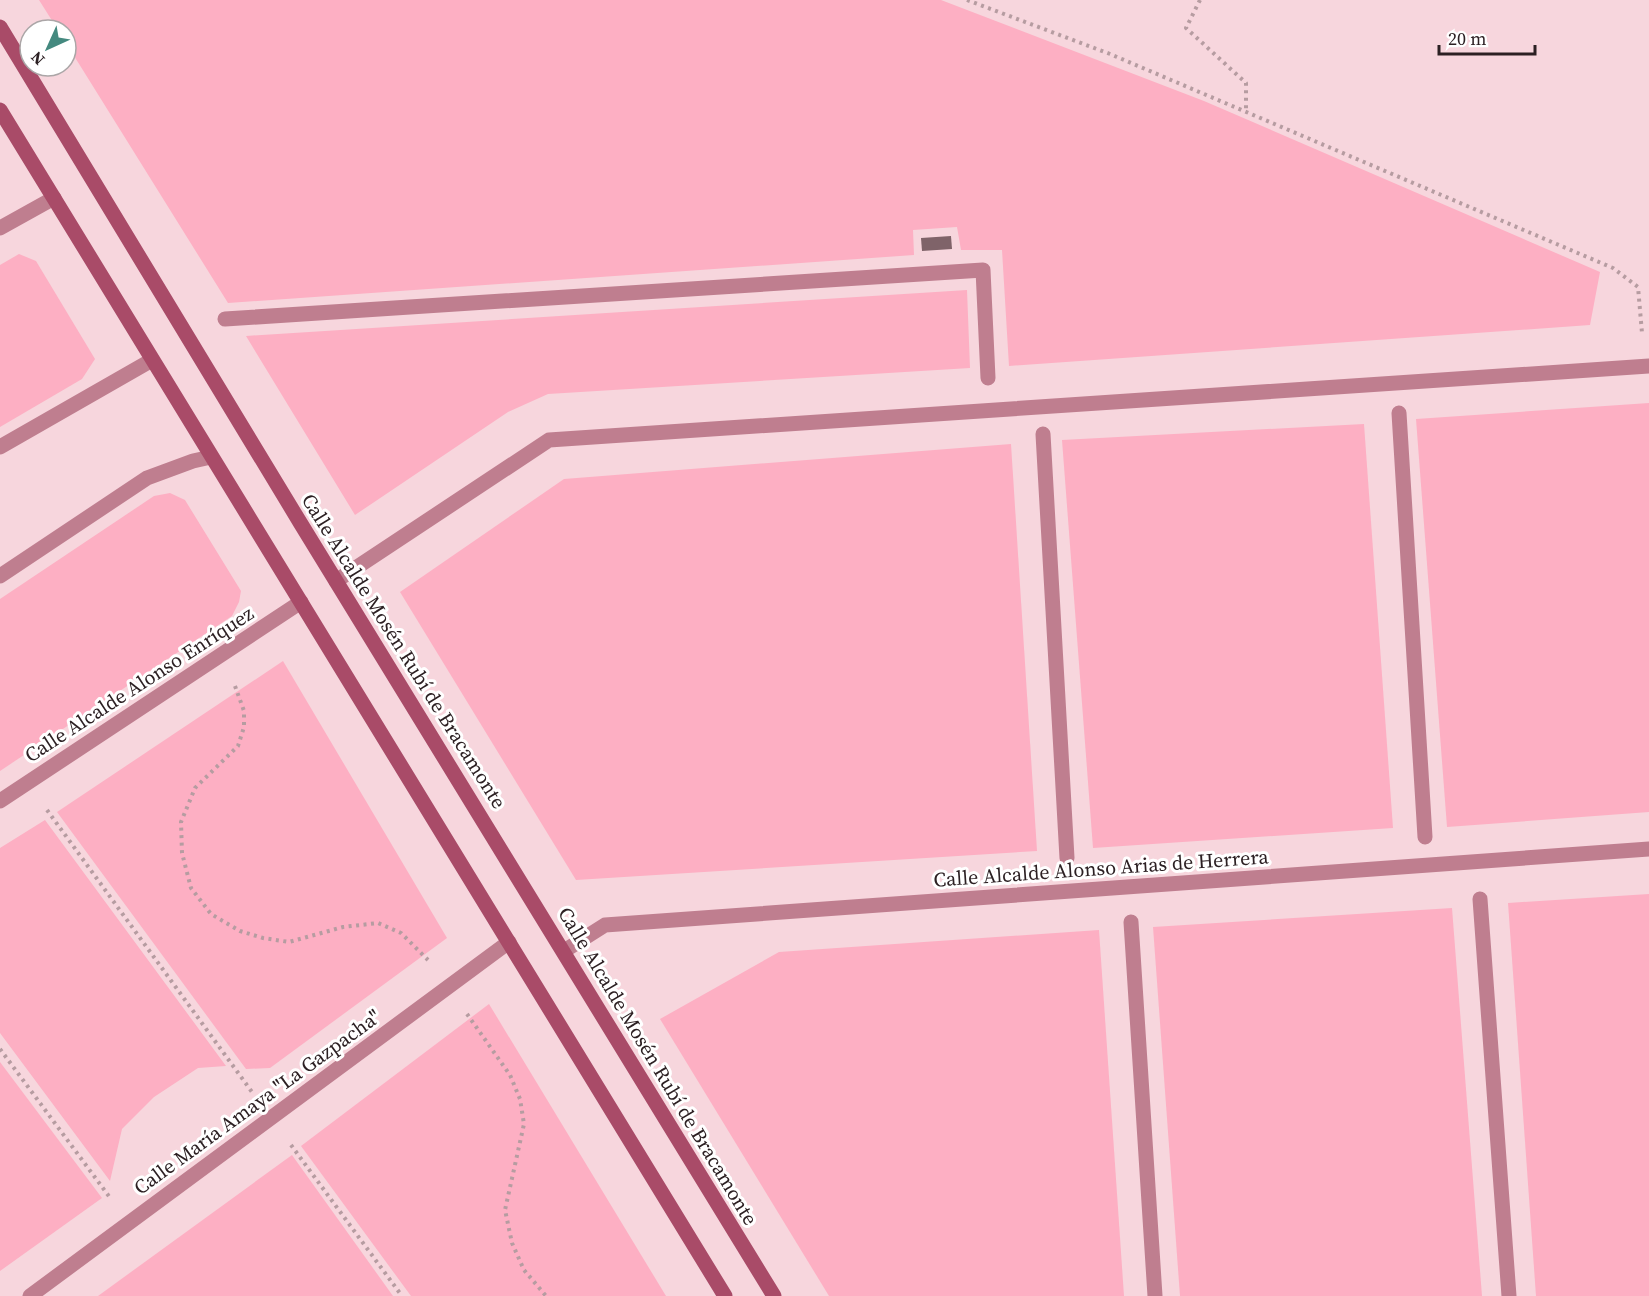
<svg xmlns="http://www.w3.org/2000/svg" width="1649" height="1296" font-family="'Source Serif 4',serif">
	<style>
		.green { fill: #fdafc3 }
		.building { fill: #7f6369 }
		.lines { fill: none; stroke-linecap: round; stroke-linejoin: round }
		.path { stroke: #b69ca1; stroke-width: 4; stroke-dasharray: 3 4.5; stroke-linecap: butt }
		.pedestrian { stroke: #bf7e8f; stroke-width: 15 }
		.minor { stroke: #bf7e8f; stroke-width: 15 }
		.tertiary { stroke: #bf7e8f; stroke-width: 15 }
		.secondary { stroke: #a94b68; stroke-width: 15 }
		.labels { text-anchor: middle; stroke-width: 6; stroke-linejoin: round; paint-order: stroke }
		.street-label { font-size: 20px; fill: #2c2023; stroke: #fff }
	</style>
	<rect width="100%" height="100%" fill="#f7d6dd"/>
	<g class="green">
		<polygon points="39,0 941,0 1204,101 1600,272 1590,325 1009,366 1002,250 961,250 957,227 913,230 914,255 228,303 66,43 66,30 58,30"/>
		<polygon points="19,254 36,261 95,359 82,379 0,427 0,265"/>
		<polygon points="967,290 970,368 548,394 508,412 355,515 246,336"/>
		<polygon points="1649,403 1649,812 1447,827 1416,419"/>
		<polygon points="1364,424 1393,828 1093,848 1062,440"/>
		<polygon points="1011,444 1037,851 576,880 400,592 564,479"/>
		<polygon points="170,493 185,500 241,591 239,602 232,616 0,771 0,599 154,496"/>
		<polygon points="283,661 447,938 270,1068 246,1069 57,812"/>
		<polygon points="45,820 226,1066 198,1068 154,1097 122,1129 110,1181 0,1033 0,848"/>
		<polygon points="1649,894 1649,1296 1536,1296 1508,903"/>
		<polygon points="1452,908 1482,1296 1180,1296 1153,927"/>
		<polygon points="1099,930 1124,1296 829,1296 660,1019 779,952"/>
		<polygon points="489,1004 666,1296 411,1296 301,1146"/>
		<polygon points="0,1062 102,1198 0,1271"/>
		<polygon points="292,1155 393,1296 98,1296"/>
	</g>
	<polygon class="building" points="951,236 952,249 922,251 921,238"/>
	<g class="lines">
		<g class="path">
			<polyline points="967,0 1110,54 1613,268 1638,287 1642,333"/>
			<polyline points="1200,0 1186,28 1246,83 1246,111"/>
			<polyline points="235,686 244,711 244,727 238,746 195,788 181,822 182,853 191,888 211,914 240,931 263,938 289,942 343,927 378,923 401,933 428,960"/>
			<polyline points="47,810 252,1092"/>
			<polyline points="467,1014 510,1075 520,1099 524,1124 505,1210 512,1243 524,1270 546,1296"/>
			<polyline points="0,1049 111,1199"/>
			<polyline points="291,1145 402,1296"/>
		</g>
		<g class="pedestrian">
			<polyline points="225,319 983,270 988,378"/>
			<polyline points="1399,413 1425,837"/>
			<polyline points="1043,434 1067,858"/>
			<polyline points="1480,899 1509,1296"/>
			<polyline points="1131,922 1155,1296"/>
		</g>
		<g class="minor">
			<polyline points="0,228 54,198"/>
			<polyline points="0,447 152,360"/>
			<polyline points="0,576 147,478 193,461 211,457"/>
			<polyline points="336,581 549,440 1649,366"/>
			<polyline points="0,801 301,602"/>
			<polyline points="564,951 605,925 1649,849"/>
		</g>
		<polyline class="tertiary" points="30,1296 509,942"/>
		<g class="secondary">
			<polyline points="0,27 301,524 774,1296"/>
			<polyline points="0,110 725,1296"/>
		</g>
	</g>
	<g class="labels">
		<g class="street-label">
			<text transform="translate(404 651) rotate(58)" y="7">Calle Alcalde Mosén Rubí de Bracamonte</text>
			<text transform="translate(139 684) rotate(-33)" y="7">Calle Alcalde Alonso Enríquez</text>
			<text transform="translate(1101 868) rotate(-4)" y="7">Calle Alcalde Alonso Arias de Herrera</text>
			<text transform="translate(658 1066) rotate(59)" y="7">Calle Alcalde Mosén Rubí de Bracamonte</text>
			<text transform="translate(257 1102) rotate(-36)" y="7">Calle María Amaya "La Gazpacha"</text>
		</g>
	</g>
	<g transform="translate(48 48) rotate(225)"><circle r="28" fill="#ffffff" stroke="#aba6a7" stroke-width="1.5"/>
	<path d="M0-4.5L10 22L0 15L-10 22Z" fill="#44897f"/>
	<text y="-9" font-size="16" font-weight="bold" text-anchor="middle" fill="#2c2023">N</text>
	</g>
	<path d="M1439 45v9h96v-9" fill="none" stroke="#2c2023" stroke-width="3"/>
	<text x="1448" y="45" font-size="18" fill="#2c2023" stroke="#ffffff" stroke-width="4.5" paint-order="stroke">20 m</text>
</svg>
